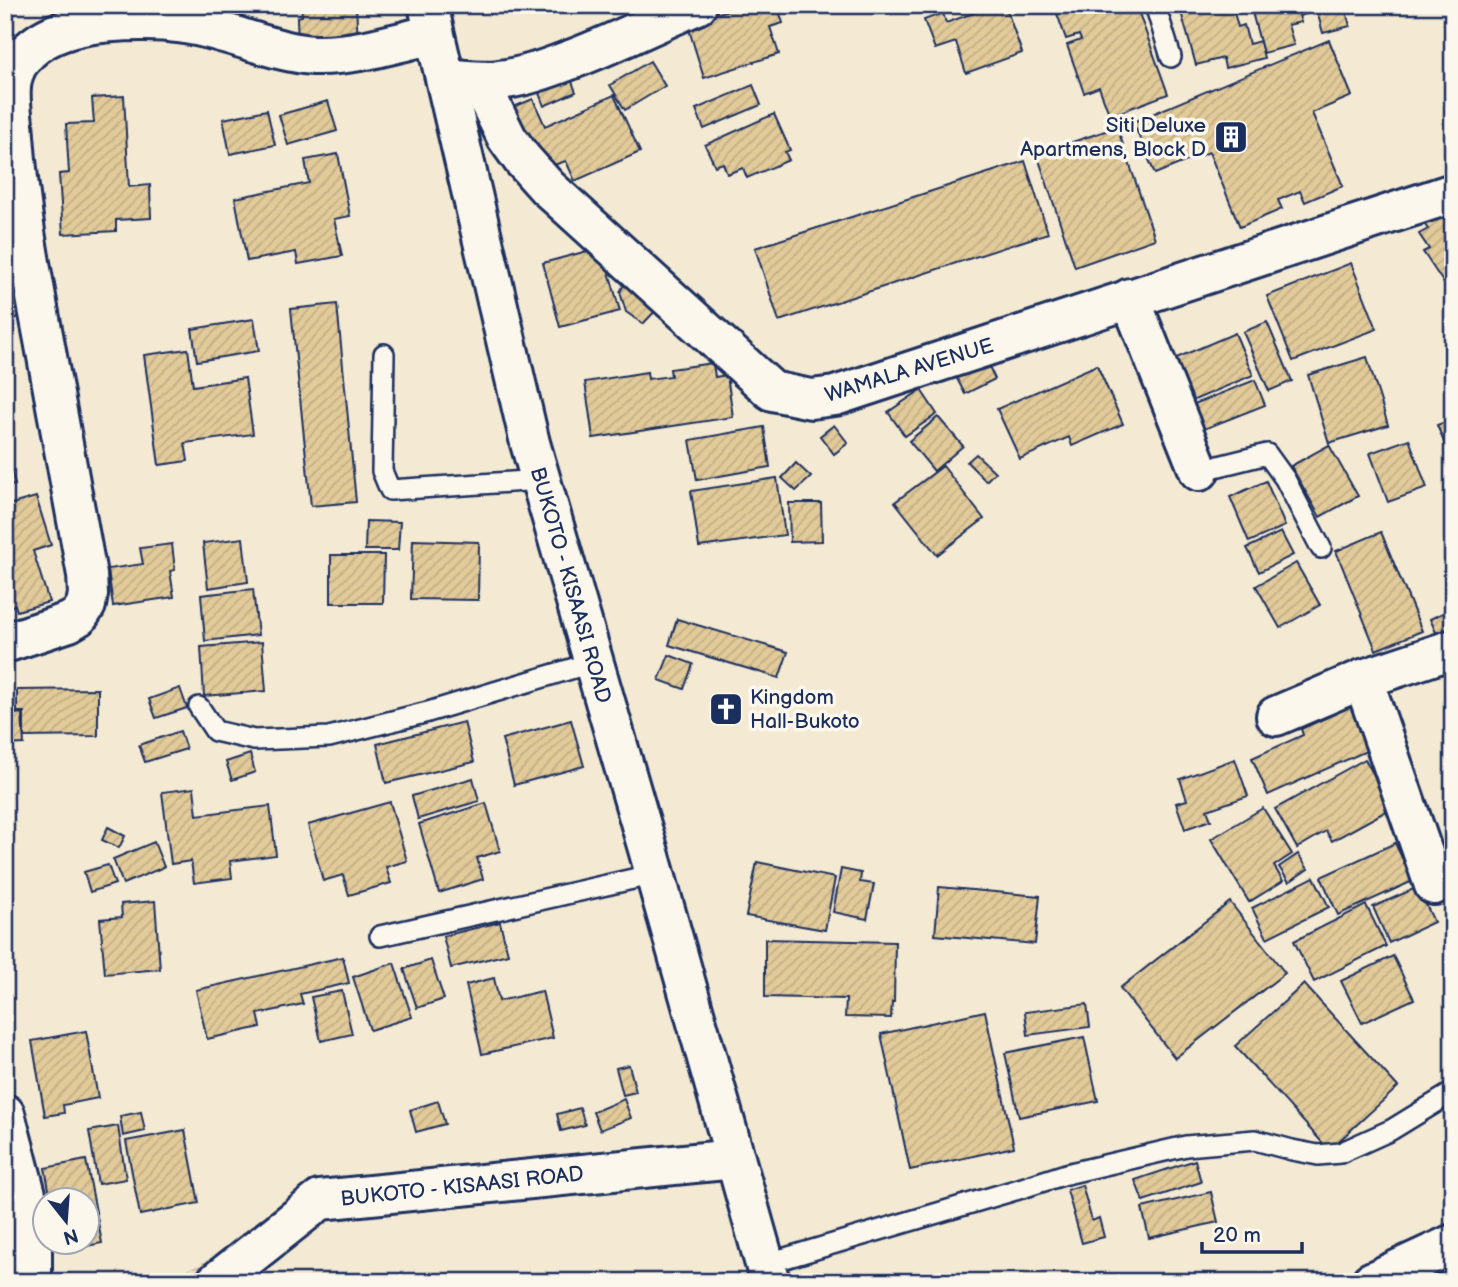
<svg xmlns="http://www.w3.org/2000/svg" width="1458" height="1287" font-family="'Balsamiq Sans',sans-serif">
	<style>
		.industrial { fill: url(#industrial-grid) }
		.building { fill: url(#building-hatch); stroke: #1b2f5e; stroke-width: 2 }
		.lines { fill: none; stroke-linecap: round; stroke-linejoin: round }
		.service-casing { stroke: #1b2f5e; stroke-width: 24 }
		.minor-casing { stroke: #1b2f5e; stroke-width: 44 }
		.secondary-casing { stroke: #1b2f5e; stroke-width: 44 }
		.motorway-casing { stroke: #1b2f5e; stroke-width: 44 }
		.service { stroke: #fbf7ec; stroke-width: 19 }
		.minor { stroke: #fbf7ec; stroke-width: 38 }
		.secondary { stroke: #fbf7ec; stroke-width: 38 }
		.motorway { stroke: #fbf7ec; stroke-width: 38 }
		.labels { text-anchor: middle; stroke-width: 7; stroke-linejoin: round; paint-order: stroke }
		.poi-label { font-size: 21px; fill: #1b2f5e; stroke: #fbf7ec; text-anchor: end }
		.street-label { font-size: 21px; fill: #1b2f5e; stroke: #fbf7ec }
	</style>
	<defs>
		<pattern id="industrial-grid" width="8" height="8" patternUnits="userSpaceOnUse" patternTransform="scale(1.75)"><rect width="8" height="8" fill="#efe0c2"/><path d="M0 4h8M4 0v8" fill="none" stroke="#ccc0a9"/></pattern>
		<pattern id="building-hatch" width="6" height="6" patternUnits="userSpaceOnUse" patternTransform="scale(1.75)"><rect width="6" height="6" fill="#e2ca99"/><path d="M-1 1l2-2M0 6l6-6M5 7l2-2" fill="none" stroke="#c1ae86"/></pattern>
	</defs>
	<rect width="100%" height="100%" fill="#f4ead3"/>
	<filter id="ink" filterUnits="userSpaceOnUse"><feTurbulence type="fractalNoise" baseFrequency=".0143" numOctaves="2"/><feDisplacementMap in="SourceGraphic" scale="14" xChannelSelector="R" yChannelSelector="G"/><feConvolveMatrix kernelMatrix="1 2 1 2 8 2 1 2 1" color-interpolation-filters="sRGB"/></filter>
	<g filter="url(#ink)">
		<polygon class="industrial" points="224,1252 235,1282 160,1282"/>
		<g class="building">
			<rect x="220" y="5" width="22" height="12"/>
			<polygon points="301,5 356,5 358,42 298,45 297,17 302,16"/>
			<polygon points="744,5 777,5 783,23 770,27 779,54 704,78 687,23"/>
			<polygon points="996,5 1005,5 1022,53 966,73 956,42 935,49 924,20 943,13 946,23"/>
			<polygon points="1054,5 1136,5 1168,94 1110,116 1099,87 1084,93 1067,45 1081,40 1079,35 1066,39"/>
			<polygon points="1179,5 1232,5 1238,27 1244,25 1249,44 1260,41 1264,58 1225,68 1223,58 1196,65"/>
			<polygon points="1250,5 1349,5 1345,7 1350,26 1323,33 1317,11 1299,16 1301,22 1288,25 1294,45 1263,53"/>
			<polygon points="1329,40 1352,96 1312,113 1343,186 1305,202 1300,191 1278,200 1282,209 1240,227 1209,152 1155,174 1133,122"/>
			<polygon points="650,61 665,86 625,110 610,85"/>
			<polygon points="571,79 576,92 544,106 539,93"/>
			<polygon points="753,85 761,105 704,129 696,109"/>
			<polygon points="614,95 640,152 575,181 566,161 538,170 506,110 533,99 545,126"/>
			<polygon points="124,96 129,187 150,185 151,218 116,220 116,231 63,234 59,174 69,173 66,124 94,123 92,98"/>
			<polygon points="328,101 337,131 288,145 279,115"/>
			<polygon points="267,110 275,145 230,154 223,119"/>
			<polygon points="774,114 790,150 785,152 789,160 747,178 743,168 727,174 723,163 715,166 705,145"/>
			<polygon points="1117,127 1155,239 1075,267 1037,154"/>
			<polygon points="338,154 350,216 334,219 342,256 298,264 296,252 247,261 235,198 309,183 305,160"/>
			<polygon points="1025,161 1048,233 779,321 755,248"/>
			<polygon points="1445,210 1453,222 1453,297 1423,252 1429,249 1419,234 1428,229 1424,224"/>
			<polygon points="602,247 620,311 560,327 543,263"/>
			<polygon points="1351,263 1377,329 1293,361 1267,296"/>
			<polygon points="628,277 660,306 643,324 626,312 620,292"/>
			<polygon points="19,288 27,315 5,321 5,291"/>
			<polygon points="337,304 356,502 311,506 291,309"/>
			<polygon points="254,319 259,351 197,361 192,329"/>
			<polygon points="1267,322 1292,381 1269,391 1243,332"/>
			<polygon points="1235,333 1253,375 1192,401 1174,359"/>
			<polygon points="188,349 193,386 245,378 253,434 185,443 188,461 159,465 144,355"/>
			<polygon points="1367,357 1388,425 1329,443 1308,375"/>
			<polygon points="986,360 995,379 965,394 955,375"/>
			<polygon points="713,363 715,377 727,375 733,417 593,438 585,382 647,372 648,379 671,376 670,369"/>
			<polygon points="1097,365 1123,424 1072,446 1069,437 1020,459 997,409"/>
			<polygon points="1255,380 1265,405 1199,431 1189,406"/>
			<polygon points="921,390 937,414 905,436 888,412"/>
			<polygon points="938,417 963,446 934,471 909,441"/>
			<polygon points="1453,419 1453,464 1437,425"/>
			<polygon points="834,425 848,443 834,454 820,436"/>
			<polygon points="764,427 770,467 697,480 690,440"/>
			<polygon points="1409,439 1427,488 1388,502 1370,453"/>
			<polygon points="1329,445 1358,496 1320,517 1291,466"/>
			<polygon points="976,454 995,472 986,481 967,462"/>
			<polygon points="8,458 15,485 5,487 5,459"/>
			<polygon points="796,463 811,477 796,491 782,478"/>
			<polygon points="943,466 984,519 937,555 895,502"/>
			<polygon points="777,478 785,535 699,547 691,491"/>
			<polygon points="1266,481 1285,526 1249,542 1230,497"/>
			<polygon points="36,497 51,545 33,551 49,602 17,611 15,605 5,608 5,506"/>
			<polygon points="789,503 821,503 822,541 790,542"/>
			<polygon points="366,521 400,522 398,550 365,550"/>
			<polygon points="1281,532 1293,555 1259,572 1247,548"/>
			<polygon points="1381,532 1422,631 1376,650 1336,551"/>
			<polygon points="243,538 248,582 208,588 203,543"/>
			<polygon points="413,540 479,542 478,600 411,599"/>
			<polygon points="172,544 175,570 170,571 174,597 113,606 108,569 143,564 140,548"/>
			<polygon points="331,555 384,555 383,603 331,603"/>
			<polygon points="1296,563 1320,605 1280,628 1256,586"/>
			<polygon points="253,589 258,635 205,641 201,595"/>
			<polygon points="1451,609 1453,630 1438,637 1430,619"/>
			<polygon points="677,619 788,652 779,678 669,645"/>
			<polygon points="262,642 266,691 204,696 201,647"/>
			<polygon points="669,655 693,664 684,689 659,680"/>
			<polygon points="180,688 187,708 156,718 149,699"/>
			<polygon points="98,689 98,736 24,737 24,712 17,712 17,690"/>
			<polygon points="14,700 14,714 22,713 24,744 5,745 5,701"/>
			<polygon points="1354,705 1373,748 1268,795 1252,758 1303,735 1301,729"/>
			<polygon points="571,720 584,766 514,785 502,739"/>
			<polygon points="464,722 474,762 386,783 377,744"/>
			<polygon points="180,731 186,749 145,762 139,745"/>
			<polygon points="250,754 255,772 232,780 226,762"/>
			<polygon points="1235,759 1248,796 1207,810 1211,820 1185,829 1176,803 1187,800 1180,779"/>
			<polygon points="1365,759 1392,808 1332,841 1326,831 1297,848 1275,809"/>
			<polygon points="473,778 479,801 418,819 412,796"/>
			<polygon points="194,788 197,815 270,806 276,855 230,861 232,878 194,883 191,861 171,864 162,792"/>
			<polygon points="390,802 407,861 386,867 391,883 349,895 343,875 323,881 308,825"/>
			<polygon points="486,803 500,851 477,858 483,879 439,893 419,824"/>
			<polygon points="1263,808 1292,854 1274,866 1283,881 1249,902 1211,839"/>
			<polygon points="108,827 125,836 119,848 102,840"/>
			<polygon points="154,842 164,867 123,884 113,859"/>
			<polygon points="1395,843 1413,881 1338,915 1321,877"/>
			<polygon points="1298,854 1308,869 1289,882 1279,867"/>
			<polygon points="757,862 835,878 825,930 746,916"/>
			<polygon points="108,865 115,884 90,892 84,872"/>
			<polygon points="841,869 861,873 860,882 874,884 867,919 833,912"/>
			<polygon points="1314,877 1329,907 1267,938 1252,908"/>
			<polygon points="939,887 1040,896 1035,944 935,935"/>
			<polygon points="1418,887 1434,922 1389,943 1373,907"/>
			<polygon points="155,901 160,969 105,974 100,919 122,917 121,904"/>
			<polygon points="1230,902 1285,973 1175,1058 1120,988"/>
			<polygon points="1366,905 1386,946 1314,982 1294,941"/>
			<polygon points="500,922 508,954 451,968 443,936"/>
			<polygon points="765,939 895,942 894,1002 892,1002 891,1018 845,1017 846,999 765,997"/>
			<polygon points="1393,956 1414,999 1362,1023 1341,981"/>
			<polygon points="343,957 349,983 300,994 303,1004 258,1014 261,1027 207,1039 196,990"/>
			<polygon points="431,960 444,999 417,1008 404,969"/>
			<polygon points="394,963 412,1017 370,1030 353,977"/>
			<polygon points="494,978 499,1001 542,991 553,1038 482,1054 466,985"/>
			<polygon points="1304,984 1398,1087 1329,1150 1235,1046"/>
			<polygon points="342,991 352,1034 321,1041 311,997"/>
			<polygon points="1087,1004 1090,1027 1028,1035 1025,1012"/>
			<polygon points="985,1011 1014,1147 910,1170 881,1034"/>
			<polygon points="86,1031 98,1098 63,1105 64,1113 45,1116 32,1041"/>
			<polygon points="1084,1037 1098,1101 1019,1117 1005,1053"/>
			<polygon points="629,1065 636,1092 623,1095 616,1068"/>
			<polygon points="624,1099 631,1118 600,1130 593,1112"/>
			<polygon points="438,1101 445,1124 416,1132 410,1110"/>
			<polygon points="580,1108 585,1125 561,1131 557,1114"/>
			<polygon points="141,1112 145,1131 123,1136 120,1116"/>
			<polygon points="118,1126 126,1179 98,1184 89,1131"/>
			<polygon points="185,1130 199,1203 140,1215 126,1141"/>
			<polygon points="86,1160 102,1243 61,1251 59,1242 88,1242 88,1200 51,1200 45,1168"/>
			<polygon points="1195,1160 1201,1182 1143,1201 1135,1180"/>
			<polygon points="1082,1185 1092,1221 1099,1218 1104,1237 1082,1243 1067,1190"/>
			<polygon points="1211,1192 1218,1222 1149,1238 1142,1208"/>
		</g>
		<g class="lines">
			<g class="service-casing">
				<g id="service">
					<polyline points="1155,5 1171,57"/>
					<polyline points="384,354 382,471 390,490 541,480"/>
					<polyline points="1199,471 1267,454 1285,479 1321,548"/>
					<polyline points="199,707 215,731 254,740 329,737 428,712 594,662"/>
					<polyline points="380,936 655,874"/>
					<polyline points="765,1264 1019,1189 1066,1174 1186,1146 1255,1140 1292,1150 1318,1155 1340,1153 1391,1130 1453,1092"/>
				</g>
			</g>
			<g class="minor-casing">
				<g id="minor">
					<path d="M455,79C470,80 484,82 499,80C520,78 541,71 562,63C608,47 652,24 697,5"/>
					<polyline points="479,81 507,138 522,159 547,187 772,391 811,399 835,396 908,372 1453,193"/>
					<polyline points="1130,298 1199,471"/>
					<path d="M5,643L69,622L79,616L86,605L88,594L87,575C73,496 58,418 44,340C31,272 19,205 14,136C13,114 6,88 16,68C18,63 22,59 25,55C52,24 105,21 144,21C168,21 193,24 217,31C248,39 282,53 314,55C354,56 396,43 434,34"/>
					<polyline points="1363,679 1434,885"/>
					<polyline points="1276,716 1363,679 1453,649"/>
					<polyline points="5,1114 32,1217 32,1282"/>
					<polyline points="216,1282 320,1200 735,1159"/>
				</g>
			</g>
			<g class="secondary-casing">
				<polyline id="secondary" points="428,5 530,443 648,849 770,1282"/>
			</g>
			<g class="motorway-casing">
				<polyline id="motorway" points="1371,1282 1453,1244"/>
			</g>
			<use href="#service" class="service"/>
			<use href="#minor" class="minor"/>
			<use href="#secondary" class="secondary"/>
			<use href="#motorway" class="motorway"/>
		</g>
	</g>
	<defs>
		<g id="building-square" transform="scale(1.75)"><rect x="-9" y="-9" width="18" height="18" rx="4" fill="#1b2f5e" stroke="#fbf7ec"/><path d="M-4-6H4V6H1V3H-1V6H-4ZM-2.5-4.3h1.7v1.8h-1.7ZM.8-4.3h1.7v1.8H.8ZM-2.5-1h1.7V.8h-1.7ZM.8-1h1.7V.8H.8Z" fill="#fff"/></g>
		<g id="church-square" transform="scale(1.75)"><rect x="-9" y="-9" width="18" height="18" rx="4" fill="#1b2f5e" stroke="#fbf7ec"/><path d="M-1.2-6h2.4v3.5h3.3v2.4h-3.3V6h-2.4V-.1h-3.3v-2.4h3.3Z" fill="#fff"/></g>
	</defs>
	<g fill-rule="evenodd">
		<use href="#building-square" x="1231" y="137"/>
		<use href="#church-square" x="726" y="709"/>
	</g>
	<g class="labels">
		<g class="poi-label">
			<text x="1206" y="132">Siti Deluxe<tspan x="1206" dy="24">Apartmens, Block D</tspan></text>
			<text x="750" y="704" text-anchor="start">Kingdom<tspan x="750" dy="24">Hall-Bukoto</tspan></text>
		</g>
		<g class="street-label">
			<text transform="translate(909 370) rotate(-17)" y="7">WAMALA AVENUE</text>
			<text transform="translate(571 585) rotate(74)" y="7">BUKOTO - KISAASI ROAD</text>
			<text transform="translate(462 1186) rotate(-6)" y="7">BUKOTO - KISAASI ROAD</text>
		</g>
	</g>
	<rect width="1458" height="1287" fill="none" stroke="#fbf7ec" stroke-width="28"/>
	<rect x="14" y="14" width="1430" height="1259" fill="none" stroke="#1b2f5e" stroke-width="2.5" filter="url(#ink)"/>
	<g transform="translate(66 1221) rotate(163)"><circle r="33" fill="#fbf7ec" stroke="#a1a7b3" stroke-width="2"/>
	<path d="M0-5L12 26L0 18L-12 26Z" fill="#1b2f5e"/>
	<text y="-10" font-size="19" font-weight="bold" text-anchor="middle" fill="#1b2f5e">N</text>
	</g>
	<path d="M1202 1242v10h100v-10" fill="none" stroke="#1b2f5e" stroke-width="3.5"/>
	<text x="1213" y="1242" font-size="21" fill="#1b2f5e" stroke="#fbf7ec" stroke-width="5" paint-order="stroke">20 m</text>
</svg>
